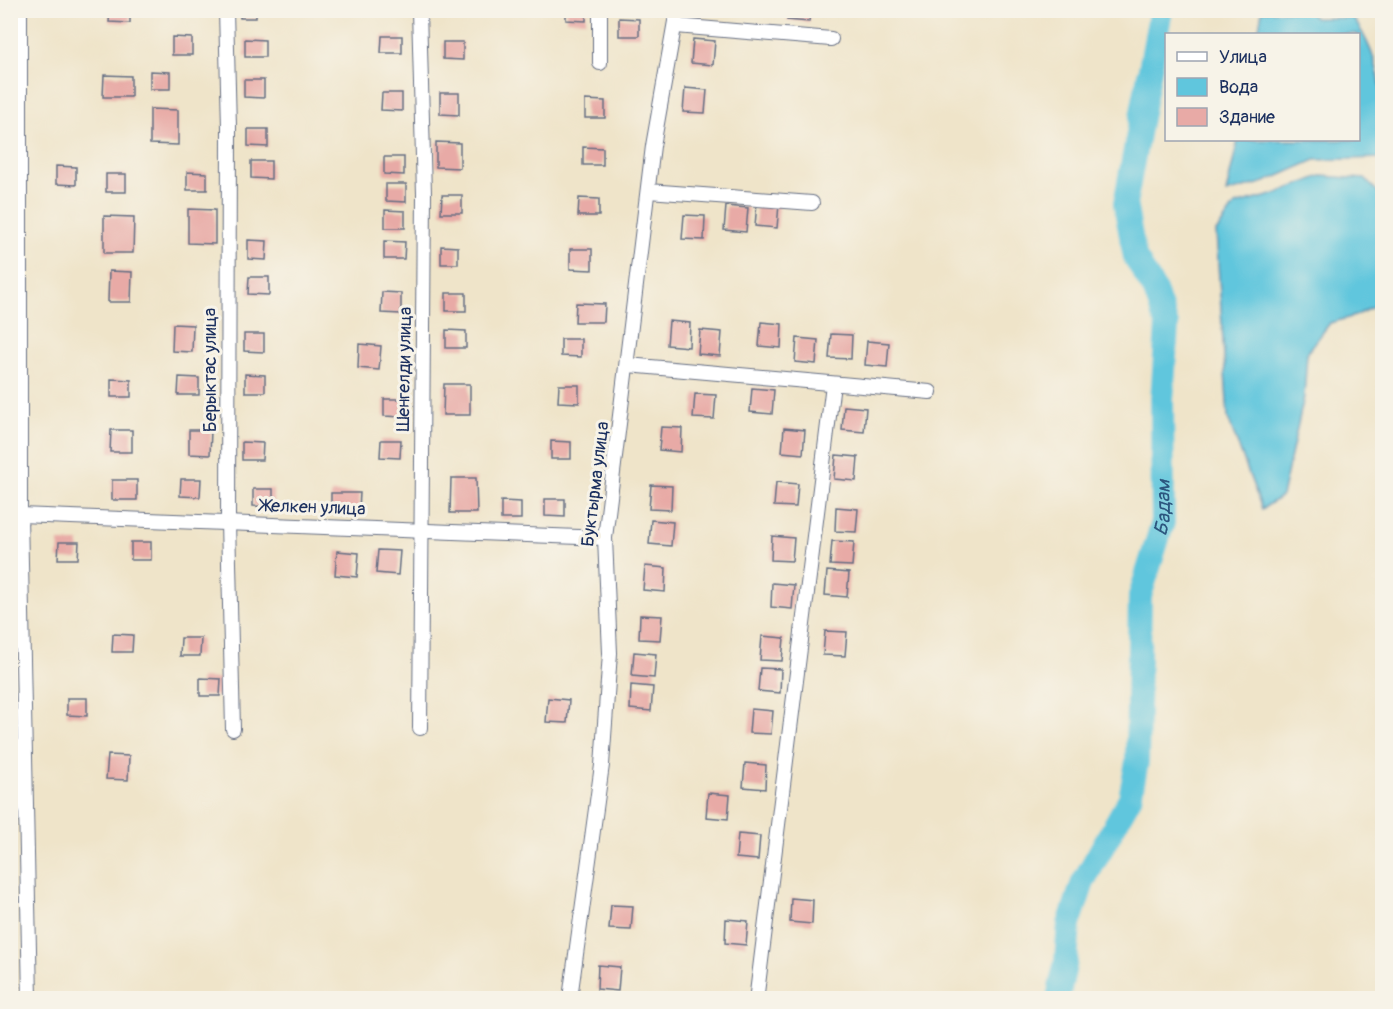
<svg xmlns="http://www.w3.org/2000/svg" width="1393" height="1009" font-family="Pangolin,sans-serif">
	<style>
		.water { fill: #60c6dd; stroke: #3e7a9e; stroke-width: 1.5 }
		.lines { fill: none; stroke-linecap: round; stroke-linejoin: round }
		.river { stroke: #60c6dd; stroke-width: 24 }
		.building { fill: #e8aaa6 }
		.street-casing { stroke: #656e83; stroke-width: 16 }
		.street { stroke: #fff; stroke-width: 14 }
		.labels { text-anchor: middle; stroke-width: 6; stroke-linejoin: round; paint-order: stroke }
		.street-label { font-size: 18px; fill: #1b2f5e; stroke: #f7f3e8 }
		.water-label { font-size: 20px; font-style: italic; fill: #2c557e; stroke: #f7f3e8 }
	</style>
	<rect width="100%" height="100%" fill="#f7f3e8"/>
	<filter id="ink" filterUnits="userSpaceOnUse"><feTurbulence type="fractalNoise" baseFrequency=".0167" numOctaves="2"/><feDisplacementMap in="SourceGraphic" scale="12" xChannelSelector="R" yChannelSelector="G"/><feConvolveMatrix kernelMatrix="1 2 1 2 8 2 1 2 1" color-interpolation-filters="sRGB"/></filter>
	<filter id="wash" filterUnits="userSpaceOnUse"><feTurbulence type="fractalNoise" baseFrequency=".008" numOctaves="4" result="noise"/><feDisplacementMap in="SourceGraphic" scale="24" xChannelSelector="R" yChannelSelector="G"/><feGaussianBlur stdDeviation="1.35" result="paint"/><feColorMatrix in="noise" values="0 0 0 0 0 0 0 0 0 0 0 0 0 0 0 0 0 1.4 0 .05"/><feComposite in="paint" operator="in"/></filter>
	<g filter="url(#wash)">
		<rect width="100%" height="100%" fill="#efe4c9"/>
		<g class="water">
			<path d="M1262,11H1307L1315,18H1353C1385,63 1384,106 1382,158L1315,160L1265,182L1226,193L1238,140H1358V34H1258Z"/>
			<polygon points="1321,176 1365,179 1382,196 1382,302 1355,316 1330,323 1307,353 1304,397 1282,496 1262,509 1228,418 1216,232 1235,205 1272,195"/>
		</g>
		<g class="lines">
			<path class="river" id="s1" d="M1058,998L1066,961L1069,924L1083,882L1130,798L1137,762L1140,596L1163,522L1162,400L1167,326L1155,291L1135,257L1125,204L1161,10"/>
		</g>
		<g id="blocks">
			<g class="building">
				<polygon points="110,10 130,10 130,23 109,22"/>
				<rect x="240" y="10" width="16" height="8"/>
				<polygon points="566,10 586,10 586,21 566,20"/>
				<polygon points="788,10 810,10 809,22 787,20"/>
				<polygon points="619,18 639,19 639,36 619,36"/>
				<polygon points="382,36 402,36 402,53 381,53"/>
				<polygon points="172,37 192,38 192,55 172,55"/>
				<polygon points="245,39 265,40 265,57 245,57"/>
				<polygon points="693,39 715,41 713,65 691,63"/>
				<polygon points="443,42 463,42 463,60 443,59"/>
				<polygon points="150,71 170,72 170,89 150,89"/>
				<polygon points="104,75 131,76 131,97 103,97"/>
				<polygon points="244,80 264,80 264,98 244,97"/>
				<polygon points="685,88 707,90 705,113 683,112"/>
				<polygon points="382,93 402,93 402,111 381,110"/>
				<polygon points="440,93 459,93 459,115 440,114"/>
				<polygon points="585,100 605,101 605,118 585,118"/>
				<polygon points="150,109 178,110 178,145 150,144"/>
				<polygon points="248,129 268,129 268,147 248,146"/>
				<polygon points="436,142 460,143 460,168 436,167"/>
				<polygon points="583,147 603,148 603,165 583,165"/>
				<polygon points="384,157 404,157 404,175 384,174"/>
				<polygon points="251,161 271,161 271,179 251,178"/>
				<polygon points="56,166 76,167 76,185 56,184"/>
				<polygon points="187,172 207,173 207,190 187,190"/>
				<rect x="106" y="174" width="20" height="18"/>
				<polygon points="386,184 406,184 406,202 386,201"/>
				<polygon points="442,195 462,195 462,213 441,213"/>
				<polygon points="579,198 599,199 599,216 578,216"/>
				<polygon points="757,202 779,204 777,228 755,226"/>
				<polygon points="726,206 748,208 746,232 724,230"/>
				<polygon points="188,209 215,210 215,244 188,243"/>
				<polygon points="385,210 405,211 405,228 385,228"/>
				<polygon points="684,215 705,216 704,240 682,239"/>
				<polygon points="104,216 134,217 133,253 104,253"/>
				<polygon points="248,240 267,241 266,260 248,259"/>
				<polygon points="384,241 405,242 404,259 384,259"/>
				<polygon points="441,246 458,247 458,264 441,264"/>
				<polygon points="570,249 592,249 592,270 570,269"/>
				<polygon points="109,271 132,272 131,302 108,302"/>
				<polygon points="249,277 269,277 269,295 248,294"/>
				<polygon points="382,292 401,293 401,314 381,313"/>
				<rect x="446" y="293" width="20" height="18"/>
				<polygon points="576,303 605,304 604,322 575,322"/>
				<polygon points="669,321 690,323 689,347 667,345"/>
				<polygon points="761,322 782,324 781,348 759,346"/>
				<polygon points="173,324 193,325 192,352 172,351"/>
				<polygon points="446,330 466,331 466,348 446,348"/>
				<polygon points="700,330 722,332 720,356 698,354"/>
				<polygon points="244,334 264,334 264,352 244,351"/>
				<polygon points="831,334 852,335 851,359 829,358"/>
				<polygon points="797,338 818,340 816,364 795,362"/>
				<polygon points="561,339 581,339 581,357 561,356"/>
				<polygon points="867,341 889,343 887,367 865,365"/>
				<polygon points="359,344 381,346 379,370 358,368"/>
				<polygon points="245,374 265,375 265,392 245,392"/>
				<polygon points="179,377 199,378 199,395 178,395"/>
				<polygon points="111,379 131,380 131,397 111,397"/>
				<polygon points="444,384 470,384 470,415 443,415"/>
				<polygon points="559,385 579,385 579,403 558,402"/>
				<polygon points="752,388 774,390 772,414 750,412"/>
				<polygon points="695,394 716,395 714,419 693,418"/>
				<polygon points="384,399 404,399 404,417 384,416"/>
				<polygon points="844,406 866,408 864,432 842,430"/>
				<polygon points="661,427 682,428 681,452 659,450"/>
				<polygon points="784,428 805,430 803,454 782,452"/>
				<polygon points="111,430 132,430 132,452 110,452"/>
				<polygon points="189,430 211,430 210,455 189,454"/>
				<polygon points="381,440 401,440 400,458 380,457"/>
				<polygon points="551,441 571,442 571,459 551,459"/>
				<polygon points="242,442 263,443 262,460 242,460"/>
				<polygon points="836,455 858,457 856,481 834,479"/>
				<polygon points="451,478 476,478 477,513 450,513"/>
				<polygon points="181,479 201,479 200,497 180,496"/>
				<rect x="112" y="480" width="25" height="20"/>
				<polygon points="776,482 798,484 796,507 774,506"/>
				<polygon points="651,485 672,486 671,510 649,509"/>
				<polygon points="253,489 273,489 273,507 253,506"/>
				<polygon points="331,493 360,493 359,509 331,509"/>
				<polygon points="545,499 565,499 565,517 545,516"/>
				<polygon points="501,501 521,502 521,519 501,519"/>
				<polygon points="836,507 858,509 856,532 835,531"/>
				<polygon points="651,520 673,522 671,546 649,544"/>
				<polygon points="772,536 794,538 792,561 771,560"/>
				<polygon points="832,541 854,542 852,566 830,565"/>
				<polygon points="59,542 79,542 78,559 58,559"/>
				<rect x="131" y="542" width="20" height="18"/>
				<polygon points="378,550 400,551 398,575 376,573"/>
				<polygon points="337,551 359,553 357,577 335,575"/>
				<polygon points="645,566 666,568 665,592 643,590"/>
				<polygon points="827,571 849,573 847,597 825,595"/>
				<polygon points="772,583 794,585 792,609 771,607"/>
				<polygon points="640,615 662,616 660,640 639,639"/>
				<polygon points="825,631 847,632 845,656 823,655"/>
				<polygon points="113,634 133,635 132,652 112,652"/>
				<polygon points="762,636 784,638 782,661 760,660"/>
				<polygon points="181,638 201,638 200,656 180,656"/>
				<polygon points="634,652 656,654 654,678 632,676"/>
				<polygon points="760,668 781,669 780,693 758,691"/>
				<polygon points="200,678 221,679 220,696 200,696"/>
				<polygon points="631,685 653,687 651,711 630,709"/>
				<polygon points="67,698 87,698 87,716 67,715"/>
				<polygon points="548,698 569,700 567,723 546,722"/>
				<polygon points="751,709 773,711 771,734 749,733"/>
				<polygon points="108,755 129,756 128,780 106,779"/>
				<polygon points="745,763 766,765 765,789 743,787"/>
				<polygon points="708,793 730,795 728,819 706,817"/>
				<polygon points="738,834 760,836 758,860 736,858"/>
				<polygon points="791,898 813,900 812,924 790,922"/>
				<polygon points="611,905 633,906 631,930 609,929"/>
				<polygon points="726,919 748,921 746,945 725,943"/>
				<polygon points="598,965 620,967 618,991 597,989"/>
			</g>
		</g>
	</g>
	<g filter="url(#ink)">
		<use href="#blocks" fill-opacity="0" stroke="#656e83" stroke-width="1.5"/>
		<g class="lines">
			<g class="street-casing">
				<g id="street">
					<polyline points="20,10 20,515 30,998"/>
					<polyline points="226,10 229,127 228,522 233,729"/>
					<polyline points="419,10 424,194 420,728"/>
					<polyline points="676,26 831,39"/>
					<polyline points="600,63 600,10"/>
					<polyline points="648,191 812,203"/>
					<polyline points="628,365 930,392"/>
					<polyline points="20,515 605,538"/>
					<polyline points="757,993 833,384"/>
					<polyline points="570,998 602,765 610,653 605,538 653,146 677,10"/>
				</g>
			</g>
			<use href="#street" class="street"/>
		</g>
	</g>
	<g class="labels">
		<g class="street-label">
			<text transform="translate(404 369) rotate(-89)" y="6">Шенгелди улица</text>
			<text transform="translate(210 370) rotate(-90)" y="6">Берыктас улица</text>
			<text transform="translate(595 484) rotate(-83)" y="6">Буктырма улица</text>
			<text transform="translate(313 507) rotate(2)" y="6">Желкен улица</text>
		</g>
		<g class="water-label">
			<text dy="7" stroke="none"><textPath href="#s1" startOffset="510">Бадам</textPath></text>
		</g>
	</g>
	<rect width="1393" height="1009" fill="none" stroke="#f7f3e8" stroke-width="36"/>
	<rect x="1165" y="33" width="195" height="108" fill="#f7f3e8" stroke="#9fa5b1" stroke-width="1.5"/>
	<rect x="1177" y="52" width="30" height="9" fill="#ffffff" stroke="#9fa5b1" stroke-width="1.5"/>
	<text x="1219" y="63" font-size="18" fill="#1b2f5e">Улица</text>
	<rect x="1177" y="78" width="30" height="18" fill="#60c6dd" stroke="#9fa5b1" stroke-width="1.5"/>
	<text x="1219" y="93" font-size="18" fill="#1b2f5e">Вода</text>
	<rect x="1177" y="108" width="30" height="18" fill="#e8aaa6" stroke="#9fa5b1" stroke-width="1.5"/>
	<text x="1219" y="123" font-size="18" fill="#1b2f5e">Здание</text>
</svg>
